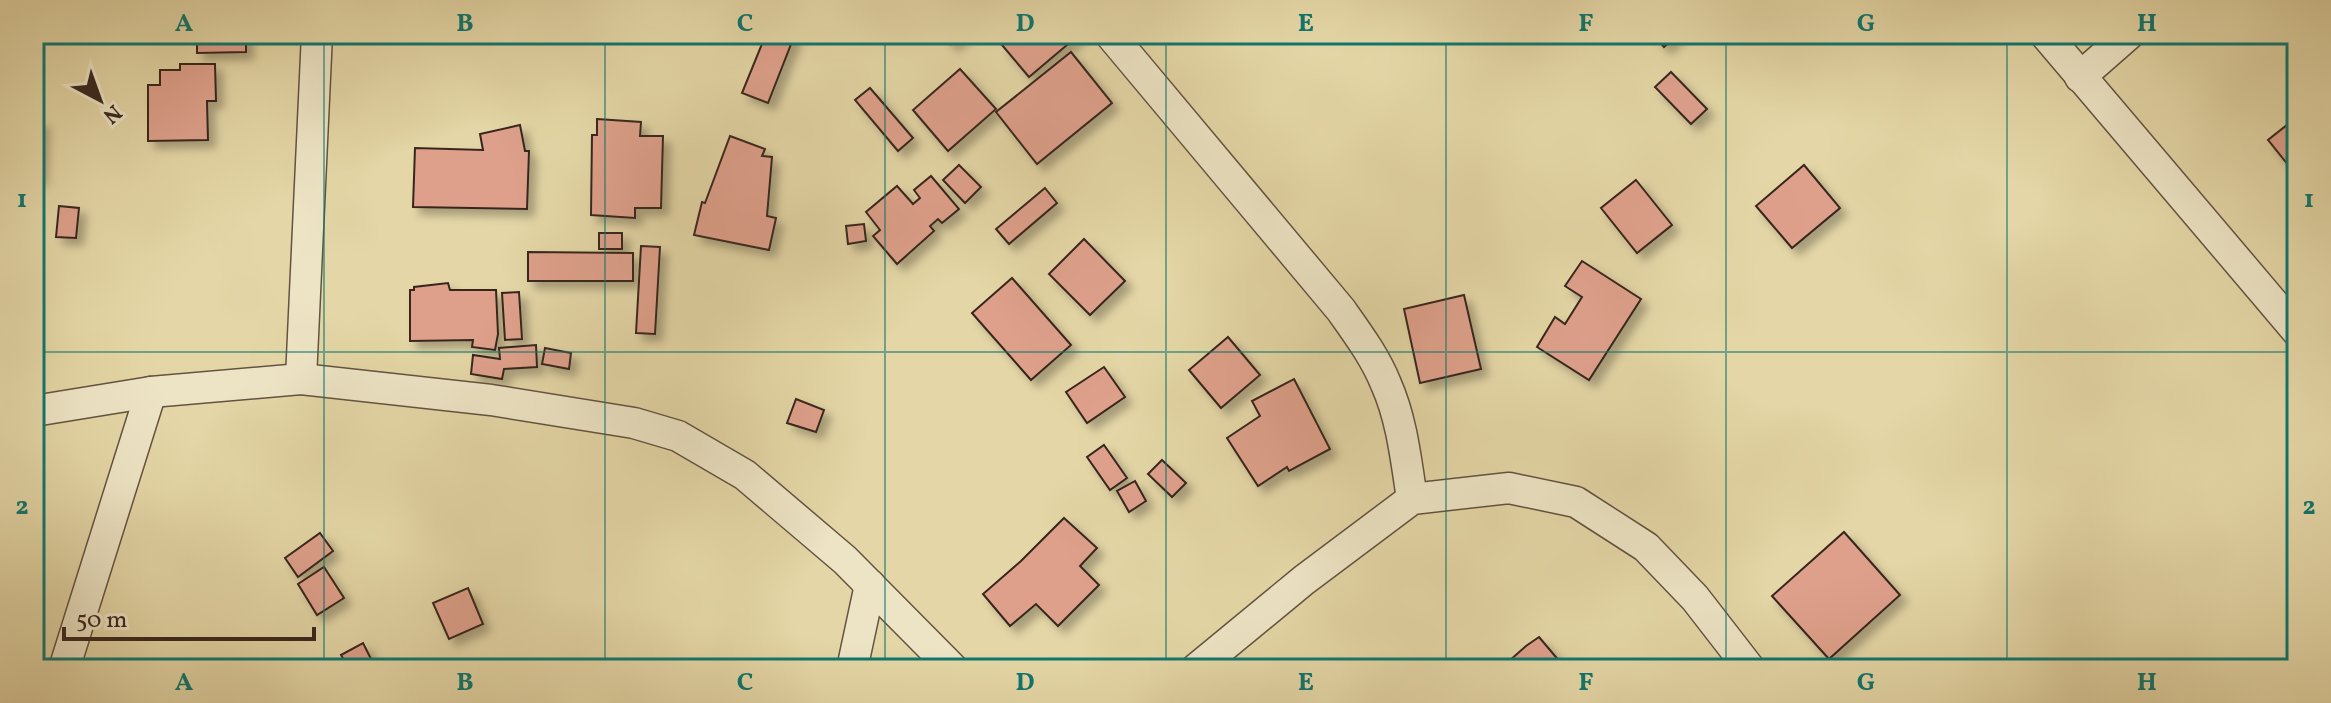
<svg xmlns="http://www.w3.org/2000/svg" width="2331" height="703" font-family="Vollkorn,serif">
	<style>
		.building { fill: #dea08b; stroke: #38271f; stroke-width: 2; filter: url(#shadow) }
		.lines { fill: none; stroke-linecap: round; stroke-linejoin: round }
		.minor-casing { stroke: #635341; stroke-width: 33 }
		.minor { stroke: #ede4c5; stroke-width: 30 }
		.grid { fill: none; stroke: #0f766e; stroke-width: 2; stroke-opacity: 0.55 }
		.neatline { fill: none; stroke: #0f766e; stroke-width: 3 }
		.grid-label { font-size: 26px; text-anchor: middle; font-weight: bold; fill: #0f766e }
	</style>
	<defs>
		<filter id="shadow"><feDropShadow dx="7" dy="7" stdDeviation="4" flood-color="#0004"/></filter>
	</defs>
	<rect width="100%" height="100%" fill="#e4d6a6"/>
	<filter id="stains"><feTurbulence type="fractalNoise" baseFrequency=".0025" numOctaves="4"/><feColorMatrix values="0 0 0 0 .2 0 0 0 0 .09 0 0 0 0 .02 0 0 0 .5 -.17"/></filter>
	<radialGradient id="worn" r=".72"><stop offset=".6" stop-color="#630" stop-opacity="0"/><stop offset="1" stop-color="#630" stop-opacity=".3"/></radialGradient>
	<g class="building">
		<polygon points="197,34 246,34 246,52 197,53"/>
		<polygon points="766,34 795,34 768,103 742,93"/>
		<polygon points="943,34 964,34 951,44"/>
		<polygon points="1015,34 1080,34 1029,77 1002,45"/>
		<polygon points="1653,34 1678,34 1664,47"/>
		<polygon points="1071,52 1112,103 1037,164 996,112"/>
		<polygon points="180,64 215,64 216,101 207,101 208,140 148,141 148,85 160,85 160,70 180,70"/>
		<polygon points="960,69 996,109 948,151 913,110"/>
		<polygon points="1671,72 1707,109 1691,124 1655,87"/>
		<polygon points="870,88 913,138 898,151 855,100"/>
		<polygon points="2297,117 2297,176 2268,140"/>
		<polygon points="597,119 641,122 640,136 663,136 661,208 635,208 635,218 591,215 592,135 597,135"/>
		<polygon points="34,121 42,121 39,178 34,178"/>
		<polygon points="520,125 525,151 529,151 527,209 413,207 415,148 483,150 480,134"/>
		<polygon points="730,136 765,149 762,156 772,157 767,216 776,218 769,250 694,235 702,202 705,203"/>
		<polygon points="959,165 981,187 965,203 943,180"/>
		<polygon points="1804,165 1840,208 1792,248 1756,206"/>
		<polygon points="931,176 959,209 942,223 938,219 930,226 934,231 897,264 873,236 880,230 866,212 897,186 913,204 920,198 914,190"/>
		<polygon points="1636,180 1672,225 1637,253 1601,208"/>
		<polygon points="1045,188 1057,203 1009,244 996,229"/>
		<polygon points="59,206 79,208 76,238 56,237"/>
		<polygon points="864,224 866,241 848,244 846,226"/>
		<rect x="599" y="233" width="23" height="16"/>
		<polygon points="1084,239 1125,281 1090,315 1049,274"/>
		<polygon points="641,246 660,247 655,334 636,333"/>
		<polygon points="528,252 633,253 633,281 528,281"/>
		<polygon points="1582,261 1641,299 1589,380 1537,347 1555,317 1565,324 1582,297 1565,286"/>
		<polygon points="1012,278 1071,345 1031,380 972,313"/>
		<polygon points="448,283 450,290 496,290 498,334 495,350 472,347 473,340 410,341 410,290 414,290 414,287"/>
		<polygon points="519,292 522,339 505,340 502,293"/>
		<polygon points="1464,295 1481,369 1420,383 1404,309"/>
		<polygon points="1228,337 1260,375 1221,408 1189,370"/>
		<polygon points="536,345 537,367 504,369 502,379 471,374 473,355 500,359 499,348"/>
		<polygon points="545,348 571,353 569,369 542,364"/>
		<polygon points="1104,367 1125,397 1087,423 1066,392"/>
		<polygon points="1294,379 1330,449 1289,471 1287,467 1258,486 1227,438 1260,416 1252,401"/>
		<polygon points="796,399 824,410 816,432 787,423"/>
		<polygon points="1104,445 1127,478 1110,490 1087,457"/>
		<polygon points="1162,460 1186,483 1172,497 1148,474"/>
		<polygon points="1135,481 1146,501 1129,512 1117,491"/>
		<polygon points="1064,518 1097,548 1080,566 1099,585 1058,626 1036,604 1010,626 983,594 1021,561"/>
		<polygon points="1844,532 1900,595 1829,659 1772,596"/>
		<polygon points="320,533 333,551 298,577 285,558"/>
		<polygon points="324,567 344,598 317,615 298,584"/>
		<polygon points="468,588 483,624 449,639 433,603"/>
		<polygon points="1539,637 1566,669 1500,669 1526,646"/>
		<polygon points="363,643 372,661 349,669 341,655"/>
	</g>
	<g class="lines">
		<g class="minor-casing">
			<g id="minor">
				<path d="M1110,34L1341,310C1358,334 1375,357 1386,384C1402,420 1406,460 1412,499"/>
				<polyline points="2045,34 2297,331"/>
				<polyline points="2080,77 2129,34"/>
				<polyline points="301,379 317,34"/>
				<polyline points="34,411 151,392 301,379 491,400 634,423 678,436 745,475 845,560 953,669"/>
				<polyline points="64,669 151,392"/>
				<polyline points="852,669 870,585"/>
				<polyline points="1196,669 1304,580 1412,499 1509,488 1576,502 1646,547 1695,598 1750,669"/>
			</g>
		</g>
		<use href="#minor" class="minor"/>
	</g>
	<path class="grid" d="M324,34V669M605,34V669M885,34V669M1166,34V669M1446,34V669M1726,34V669M2007,34V669M34,352H2297"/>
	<rect width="2331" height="703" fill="none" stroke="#e4d6a6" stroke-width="88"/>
	<g transform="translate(100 100) rotate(139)" stroke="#ede4c5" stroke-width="6" paint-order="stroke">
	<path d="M0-6L14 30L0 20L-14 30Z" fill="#38271f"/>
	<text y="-12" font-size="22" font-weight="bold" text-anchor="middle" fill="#38271f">N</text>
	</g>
	<path d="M64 627v12h250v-12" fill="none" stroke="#38271f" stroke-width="4"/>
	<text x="76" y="627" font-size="24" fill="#38271f" stroke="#ede4c5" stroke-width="6" paint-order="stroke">50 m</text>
	<rect x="44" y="44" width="2243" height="615" class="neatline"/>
	<g class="grid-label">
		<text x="184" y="31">A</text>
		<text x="465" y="31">B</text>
		<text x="745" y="31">C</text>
		<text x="1025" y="31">D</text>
		<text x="1306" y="31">E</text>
		<text x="1586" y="31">F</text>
		<text x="1866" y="31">G</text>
		<text x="2147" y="31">H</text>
		<text x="22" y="207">1</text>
		<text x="2309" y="207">1</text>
		<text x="22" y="514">2</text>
		<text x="2309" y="514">2</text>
		<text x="184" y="690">A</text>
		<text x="465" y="690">B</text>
		<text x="745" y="690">C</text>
		<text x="1025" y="690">D</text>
		<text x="1306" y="690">E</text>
		<text x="1586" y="690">F</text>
		<text x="1866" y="690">G</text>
		<text x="2147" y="690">H</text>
	</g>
	<rect width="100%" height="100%" filter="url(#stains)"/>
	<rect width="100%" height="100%" fill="url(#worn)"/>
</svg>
